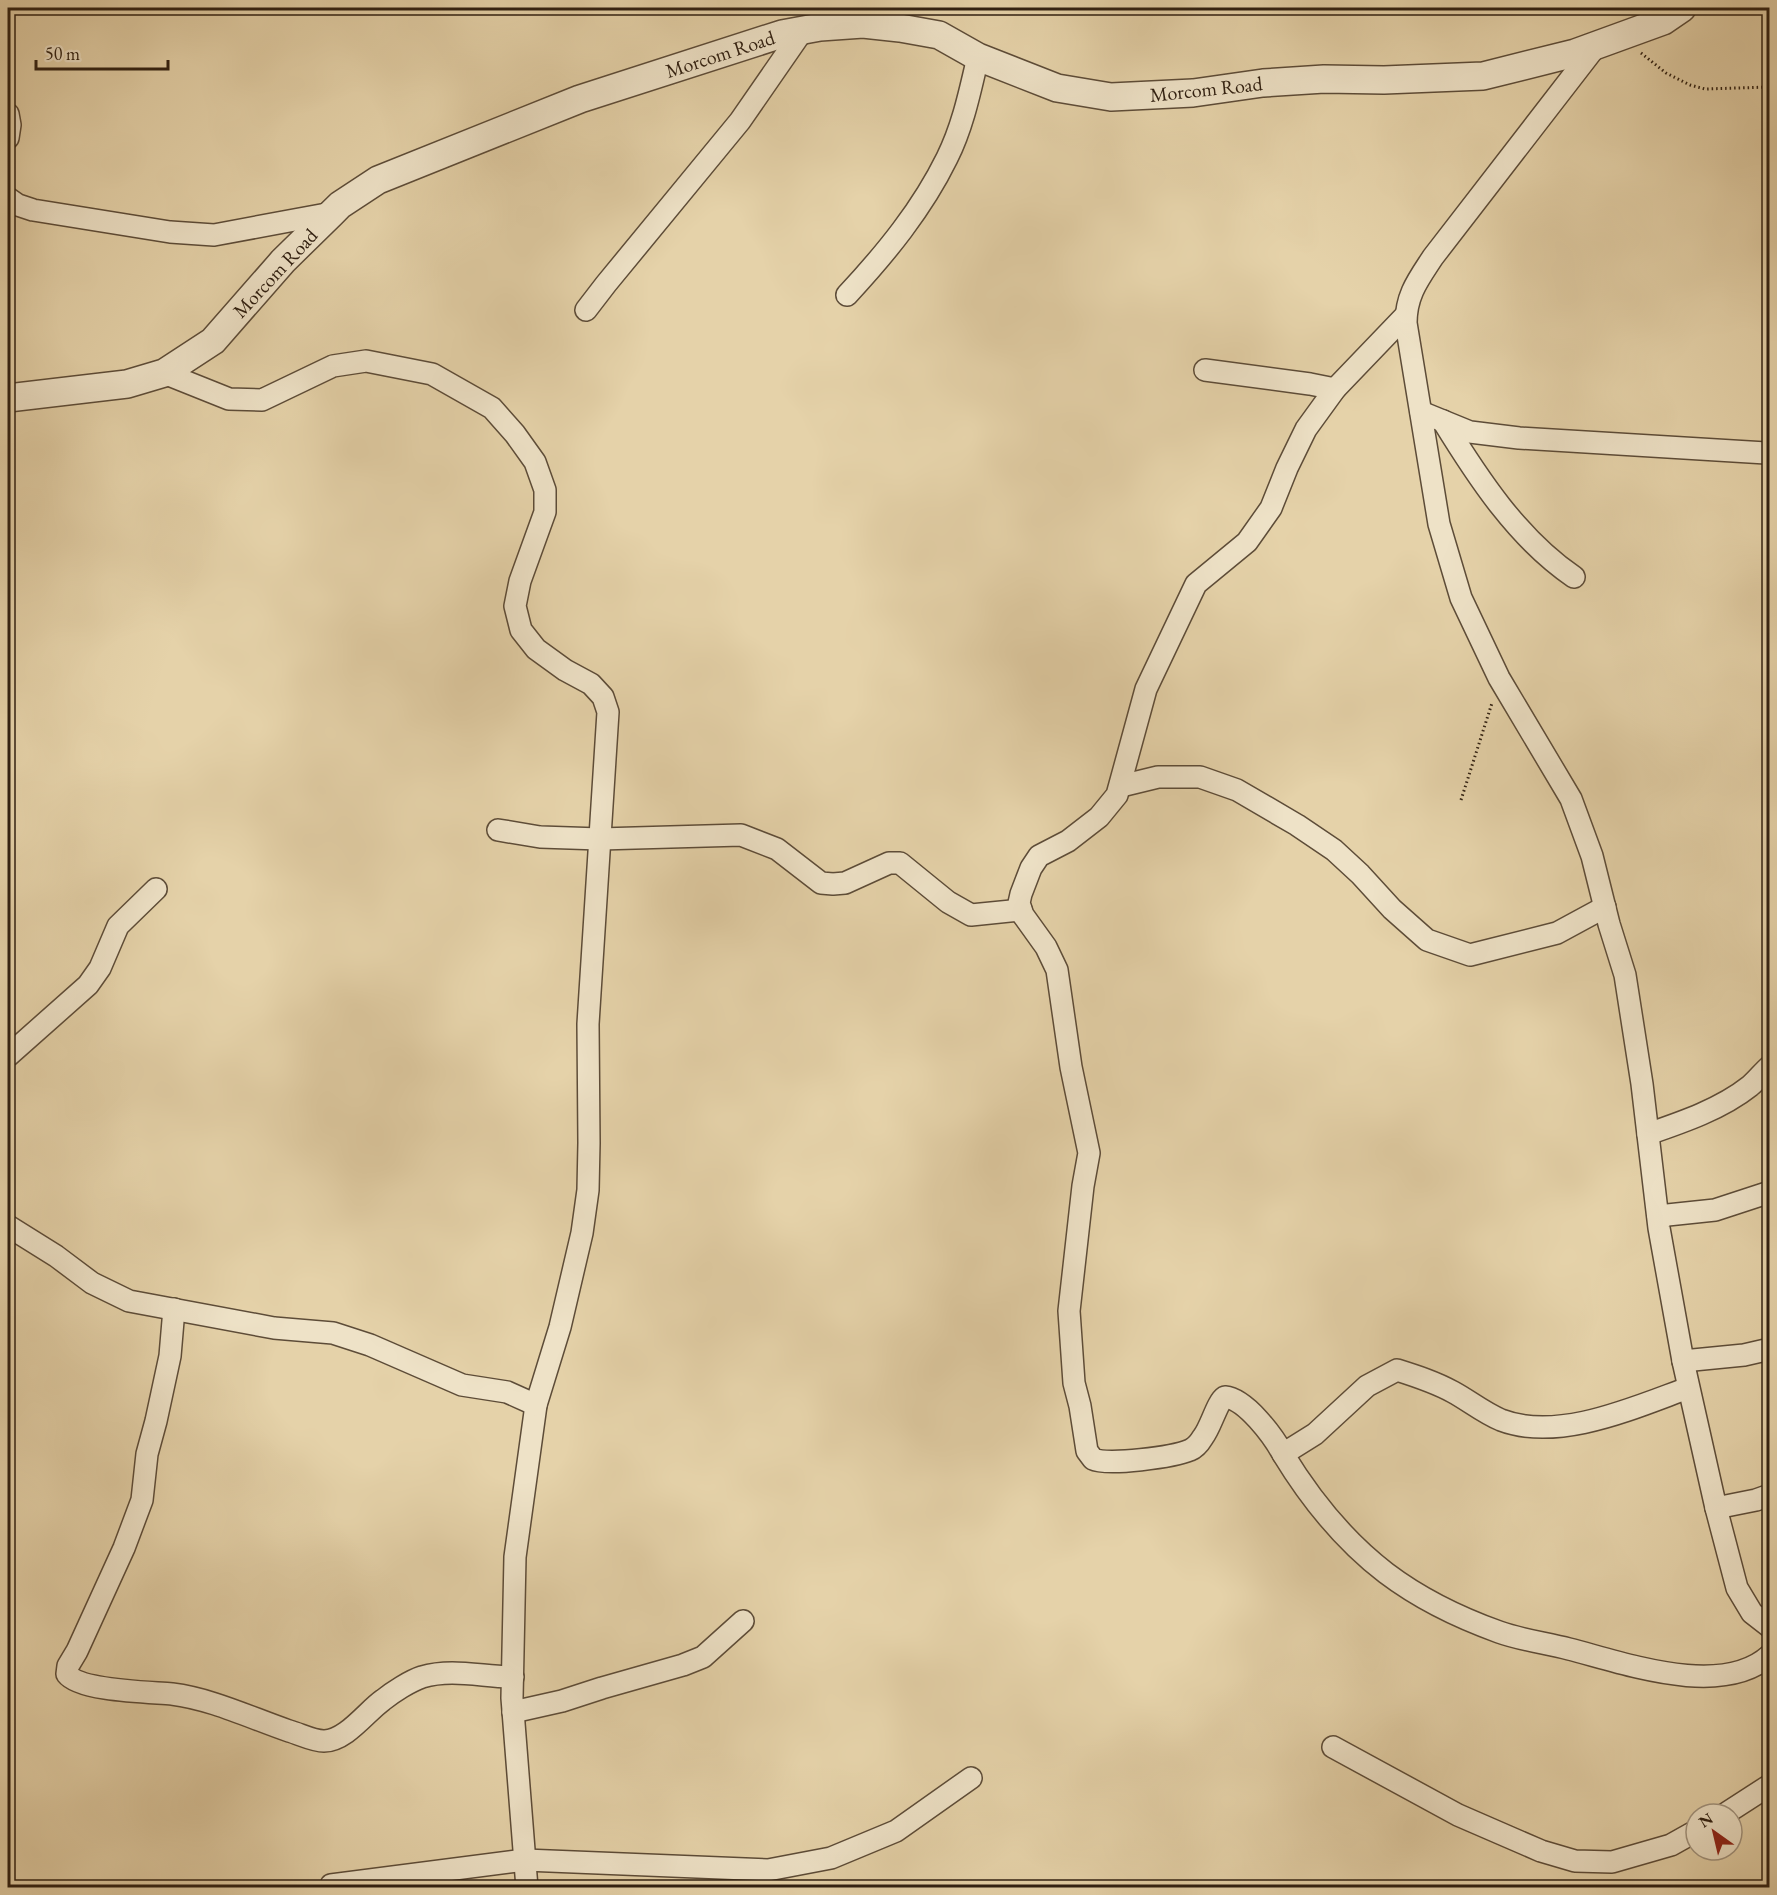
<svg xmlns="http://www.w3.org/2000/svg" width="1777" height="1895" font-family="'EB Garamond',serif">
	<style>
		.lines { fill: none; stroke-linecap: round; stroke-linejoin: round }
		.minor-casing { stroke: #5d4c38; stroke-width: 24 }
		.tertiary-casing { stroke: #5d4c38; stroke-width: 30 }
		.path { stroke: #302012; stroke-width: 3; stroke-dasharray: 1.5 3; stroke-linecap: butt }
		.minor { stroke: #eee2c7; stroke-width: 21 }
		.tertiary { stroke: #eee2c7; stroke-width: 27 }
		.labels { text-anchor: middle; stroke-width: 5; stroke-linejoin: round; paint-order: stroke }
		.street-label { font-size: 20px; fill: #302012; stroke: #eee2c7 }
	</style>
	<rect width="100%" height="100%" fill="#e5d2a9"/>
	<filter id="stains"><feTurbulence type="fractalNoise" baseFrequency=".00333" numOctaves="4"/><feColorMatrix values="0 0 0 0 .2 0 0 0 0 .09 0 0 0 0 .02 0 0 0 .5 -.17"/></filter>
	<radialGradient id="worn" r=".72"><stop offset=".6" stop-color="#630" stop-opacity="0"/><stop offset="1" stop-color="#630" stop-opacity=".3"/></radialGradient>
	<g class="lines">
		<g class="minor-casing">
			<g id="minor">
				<path d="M1596,46L1433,257C1418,280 1406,295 1406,323L1439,524L1461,598L1499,678L1571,799L1592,856L1609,924L1625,975L1642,1084L1659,1228L1683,1361L1716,1508L1737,1588L1752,1613L1770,1627"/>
				<polyline points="8,114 10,125 8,138"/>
				<polyline points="8,198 18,205 33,210 170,232 214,235 332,213"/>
				<path d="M847,295C886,253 922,209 947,158C963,126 970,91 978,57"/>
				<polyline points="586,310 606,284 740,121 803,30"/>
				<path d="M1406,315L1335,389L1306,429L1287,468L1271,508L1247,542L1196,584L1146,689L1117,795L1099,817L1068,841L1039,856L1031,868L1021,894L1019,903L1023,915L1046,947L1057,970L1071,1067L1089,1153L1083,1186L1069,1311L1074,1383L1080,1406L1087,1451L1093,1459C1107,1466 1174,1457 1190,1450C1195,1448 1200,1442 1203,1437C1211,1427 1217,1402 1225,1397C1246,1399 1273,1436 1283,1454L1315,1434L1367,1386L1397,1370C1416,1376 1435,1382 1453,1392C1468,1400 1484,1413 1501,1420C1558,1442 1633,1408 1688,1388"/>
				<polyline points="1205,370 1310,384 1335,389"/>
				<polyline points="164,373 229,399 262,400 333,366 366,361 432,374 492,408 515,434 535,462 545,490 545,512 520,581 515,606 521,630 536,649 565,670 591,684 603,697 608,712 588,1024 589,1143 588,1190 582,1233 560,1327 536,1405 515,1557 512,1698 527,1888"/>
				<polyline points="1421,412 1470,432 1519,438 1766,453"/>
				<path d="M1443,421C1478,478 1518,539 1574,577"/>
				<polyline points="1121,786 1158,777 1200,777 1237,790 1297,825 1334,850 1360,874 1392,909 1427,940 1470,955 1557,933 1605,907"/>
				<polyline points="498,830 540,837 600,839 741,835 777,849 821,883 833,884 845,883 889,863 900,863 948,902 971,915 1021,910"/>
				<polyline points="8,1056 88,985 100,968 118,926 156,889"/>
				<path d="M1648,1134C1683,1122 1721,1109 1750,1086C1757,1080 1763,1072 1770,1066"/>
				<polyline points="1658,1216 1715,1210 1770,1192"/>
				<polyline points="8,1226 56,1256 92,1283 129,1301 274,1328 333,1333 370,1345 462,1385 507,1392 536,1405"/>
				<path d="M174,1309L170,1356L156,1421L147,1454L142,1500L124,1548L77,1651L68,1666L67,1674C80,1691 149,1692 172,1694C212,1699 251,1718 289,1731C300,1734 313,1741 324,1741C346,1741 367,1711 383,1700C393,1692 410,1681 422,1677C452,1668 483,1677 513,1677"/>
				<polyline points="1683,1361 1744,1355 1770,1349"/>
				<path d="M1283,1454C1311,1500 1343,1540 1386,1573C1419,1598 1460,1618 1499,1632C1521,1640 1546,1643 1569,1649C1624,1663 1722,1699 1770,1655"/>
				<polyline points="1716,1508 1756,1500 1770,1495"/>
				<polyline points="513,1712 562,1701 602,1688 683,1665 703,1657 743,1621"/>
				<polyline points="1333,1747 1458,1815 1541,1851 1575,1861 1612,1862 1671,1845 1696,1831"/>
				<polyline points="1725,1814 1770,1785"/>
				<polyline points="331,1885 525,1860 768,1870 831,1858 896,1831 971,1778"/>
			</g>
		</g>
		<g class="tertiary-casing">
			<polyline id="tertiary" points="8,398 127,384 164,373 213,341 283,261 332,213 340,205 378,180 580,99 782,34 820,27 863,24 900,28 939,35 978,57 1057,88 1111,97 1193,93 1263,83 1324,79 1384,80 1483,76 1575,53 1663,21 1682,8"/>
		</g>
		<g class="path">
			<polyline points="1641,53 1666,73 1690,85 1705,89 1770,87"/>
			<polyline points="1461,800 1492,703"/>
		</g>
		<use href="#minor" class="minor"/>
		<use href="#tertiary" class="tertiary"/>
	</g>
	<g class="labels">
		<g class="street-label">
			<text transform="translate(720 54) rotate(-18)" y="7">Morcom Road</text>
			<text transform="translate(1206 89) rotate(-6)" y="7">Morcom Road</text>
			<text transform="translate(275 273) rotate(-47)" y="7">Morcom Road</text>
		</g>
	</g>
	<rect width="1777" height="1895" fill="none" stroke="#e5d2a9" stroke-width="30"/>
	<rect x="9" y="9" width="1759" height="1877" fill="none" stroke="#302012" stroke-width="3"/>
	<rect x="15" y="15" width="1747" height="1865" fill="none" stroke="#302012" stroke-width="1.5"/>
	<g transform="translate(1714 1832) rotate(326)"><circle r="28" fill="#eee2c7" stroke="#a2947f" stroke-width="1.5"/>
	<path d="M0-4.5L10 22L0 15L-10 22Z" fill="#8f2418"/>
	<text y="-9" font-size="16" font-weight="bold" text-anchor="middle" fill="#302012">N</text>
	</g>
	<path d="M36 60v9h132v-9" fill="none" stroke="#302012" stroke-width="3"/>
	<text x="45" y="60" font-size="18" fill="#302012" stroke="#eee2c7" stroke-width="4.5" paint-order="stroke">50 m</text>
	<rect width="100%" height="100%" filter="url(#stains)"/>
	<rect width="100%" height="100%" fill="url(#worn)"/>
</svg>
